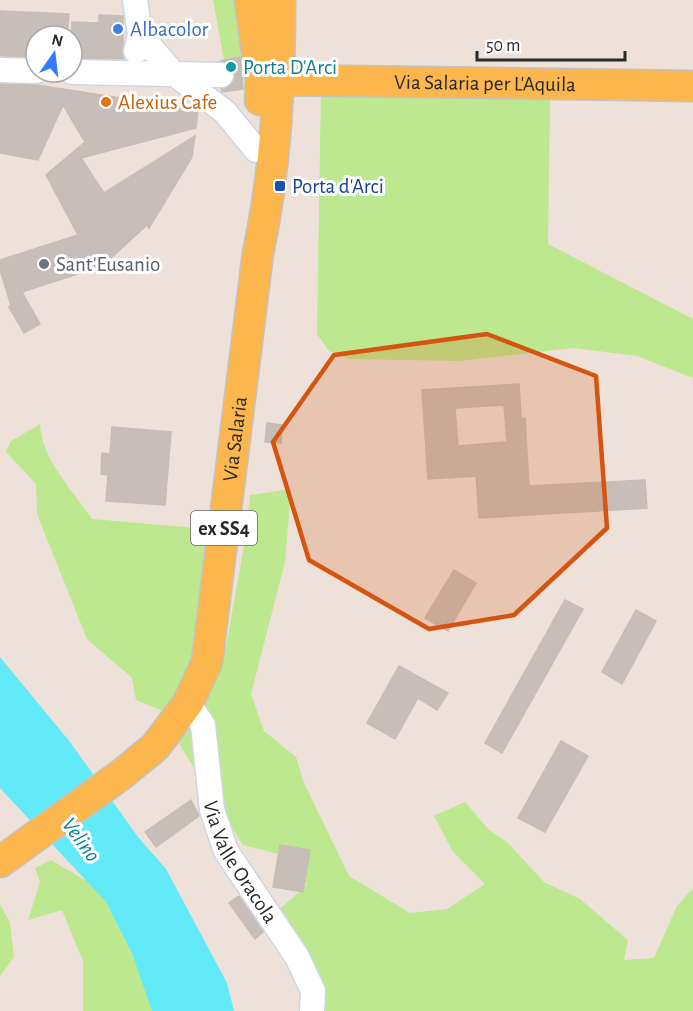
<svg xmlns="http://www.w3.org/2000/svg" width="693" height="1011" font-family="'Alegreya Sans',sans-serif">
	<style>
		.green { fill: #bde890 }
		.water { fill: #62eaf9 }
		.building { fill: #c8beb9; stroke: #c8bdb3; stroke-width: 1.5; fill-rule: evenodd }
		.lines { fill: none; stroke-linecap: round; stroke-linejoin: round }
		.minor-tunnel { stroke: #c6bcb6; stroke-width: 24; stroke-dasharray: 24 12; stroke-linecap: butt }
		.minor-casing { stroke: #ced6e3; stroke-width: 27 }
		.major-casing { stroke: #c3c3c3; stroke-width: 33 }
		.minor { stroke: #fff; stroke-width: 24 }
		.major { stroke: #fcb64e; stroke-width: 30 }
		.marked { fill: #d5540f; fill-opacity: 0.2; stroke: #d5540f; stroke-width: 4.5; stroke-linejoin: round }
		.shop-dot { fill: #3f7fe0; stroke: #fff; stroke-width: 2 }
		.culture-dot { fill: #0f9aa8; stroke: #fff; stroke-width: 2 }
		.food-dot { fill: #e8710a; stroke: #fff; stroke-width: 2 }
		.transit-dot { fill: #1a4fb4; stroke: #fff; stroke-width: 2 }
		.worship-dot { fill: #6b7280; stroke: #fff; stroke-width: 2 }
		.labels { text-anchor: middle; stroke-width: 6; stroke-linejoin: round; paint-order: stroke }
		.shield { fill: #fff; stroke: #696969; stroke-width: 1.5 }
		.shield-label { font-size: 20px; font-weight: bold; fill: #292929 }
		.shop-label { font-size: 21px; fill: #366cbe; stroke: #fff; text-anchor: start }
		.culture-label { font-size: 21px; fill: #0d838f; stroke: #fff; text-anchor: start }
		.street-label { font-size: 21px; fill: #292929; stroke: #fff }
		.food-label { font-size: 21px; fill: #c56008; stroke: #fff; text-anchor: start }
		.transit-label { font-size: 21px; fill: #164399; stroke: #fff; text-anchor: start }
		.worship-label { font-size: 21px; fill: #5b616d; stroke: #fff; text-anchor: start }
		.water-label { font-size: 22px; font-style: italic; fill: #03819c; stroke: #fff }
	</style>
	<rect width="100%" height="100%" fill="#ede1d9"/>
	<g class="green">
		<polygon points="213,0 243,0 248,40 240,57 224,60"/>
		<polygon points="321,88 550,96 548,244 693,319 693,378 637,356 574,348 459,361 349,359 329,351 317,334"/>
		<path d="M40,424C41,458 73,491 92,519L208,529L197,646H226L246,535L250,495L291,489L285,562L251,694L264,731L296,757L304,783L349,876L410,913L447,909L485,884L453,852L434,816L465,802L489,830L507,842L544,882L580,899L628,940L624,960L654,958L677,906L693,888V1011H306L309,1007L274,914L307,885L289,857L243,845L178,742L163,711L136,700L132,678L87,639L37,514L36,484L6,452L11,441Z"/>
		<polygon points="51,860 90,883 106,902 177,1011 83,1011 83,961 62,910 28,920 40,882 35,868"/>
		<polygon points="0,904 10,923 14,957 0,976"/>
	</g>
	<polygon class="water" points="0,657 70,742 138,837 166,869 227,983 234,1011 152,1011 132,953 106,902 0,788"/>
	<g class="building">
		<polygon points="0,11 69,14 67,36 36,36 36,57 0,56"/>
		<polygon points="99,15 123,16 123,59 72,58 72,22 99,23"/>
		<polygon points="240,57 243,89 222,92 221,89 233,83 235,75 229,63 220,61"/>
		<polygon points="0,84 37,85 198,110 196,128 81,158 104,193 195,136 192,157 149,228 147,225 102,266 22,292 40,324 24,333 9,307 11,306 0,269 0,260 78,235 46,175 85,142 63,105 38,160 0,153"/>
		<path d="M519,384L521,419L525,418L529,486L645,480L647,508L479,518L476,476L428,479L422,390ZM504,405L507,442L458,446L455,408Z"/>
		<polygon points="267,423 282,425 281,443 265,442"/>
		<polygon points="112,427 171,432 165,505 106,501 108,475 101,474 102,453 110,454"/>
		<polygon points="454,570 476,583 448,631 425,618"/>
		<polygon points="565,600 583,609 502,753 485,743"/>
		<polygon points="636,610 656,621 622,684 602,672"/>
		<polygon points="399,666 448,693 437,710 418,698 395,739 367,723"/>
		<polygon points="561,741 588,756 545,832 518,818"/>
		<polygon points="191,800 199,816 156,847 145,832"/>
		<polygon points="280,845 310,850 303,892 273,887"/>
		<polygon points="239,896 263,932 255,939 229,903"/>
	</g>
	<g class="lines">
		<polyline class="minor-tunnel" points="221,75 242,77"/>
		<g class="minor-casing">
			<g id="minor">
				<polyline points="135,0 140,35 136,51"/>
				<polyline points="140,35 173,73 225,112 256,150"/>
				<polyline points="0,70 36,71"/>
				<polyline points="72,72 221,75"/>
				<path id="s1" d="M188,703L203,725L212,810L226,851L297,957L313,991L312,1011"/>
			</g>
		</g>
		<g class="major-casing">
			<g id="major">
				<polyline points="250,0 261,82 260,100"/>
				<path id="s2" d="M278,80L693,86"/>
				<path id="s3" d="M0,862L122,774L155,747L188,703L207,662L258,253C276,170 280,84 280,0"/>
			</g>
		</g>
		<use href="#minor" class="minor"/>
		<use href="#major" class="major"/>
	</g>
	<path class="marked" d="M487,334L596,376L607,528L514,615L429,629L309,560L273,442L334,355Z"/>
	<circle class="shop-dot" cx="118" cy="29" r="6"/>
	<circle class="culture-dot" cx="231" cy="67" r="6"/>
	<circle class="food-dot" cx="106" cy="102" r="6"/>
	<rect class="transit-dot" x="274" y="180" width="12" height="12" rx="3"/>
	<circle class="worship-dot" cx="44" cy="264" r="6"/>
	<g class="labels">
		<rect class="shield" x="191" y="511" width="66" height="34" rx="4.5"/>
		<g class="shield-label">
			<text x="224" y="535">ex SS4</text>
		</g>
		<g class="shop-label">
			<text x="130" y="36">Albacolor</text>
		</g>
		<g class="culture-label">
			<text x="243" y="74">Porta D'Arci</text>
		</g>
		<g class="street-label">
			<text dy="7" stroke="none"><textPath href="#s2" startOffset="207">Via Salaria per L'Aquila</textPath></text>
			<text dy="7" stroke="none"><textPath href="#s3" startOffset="518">Via Salaria</textPath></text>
			<text dy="7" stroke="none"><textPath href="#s1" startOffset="171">Via Valle Oracola</textPath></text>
		</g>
		<g class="food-label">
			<text x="118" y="109">Alexius Cafe</text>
		</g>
		<g class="transit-label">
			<text x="292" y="193">Porta d'Arci</text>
		</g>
		<g class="worship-label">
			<text x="56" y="271">Sant'Eusanio</text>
		</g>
		<g class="water-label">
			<text transform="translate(82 839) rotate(54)" y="8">Velino</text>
		</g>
	</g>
	<g transform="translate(54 54) rotate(14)"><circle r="28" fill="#ffffff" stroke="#a9a9a9" stroke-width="1.5"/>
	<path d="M0-4.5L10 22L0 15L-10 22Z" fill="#337cff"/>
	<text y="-9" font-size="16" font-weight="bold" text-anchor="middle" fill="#292929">N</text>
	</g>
	<path d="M477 51v9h148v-9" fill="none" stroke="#292929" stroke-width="3"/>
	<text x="486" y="51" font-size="18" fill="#292929" stroke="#ffffff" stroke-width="4.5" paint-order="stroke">50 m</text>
</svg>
